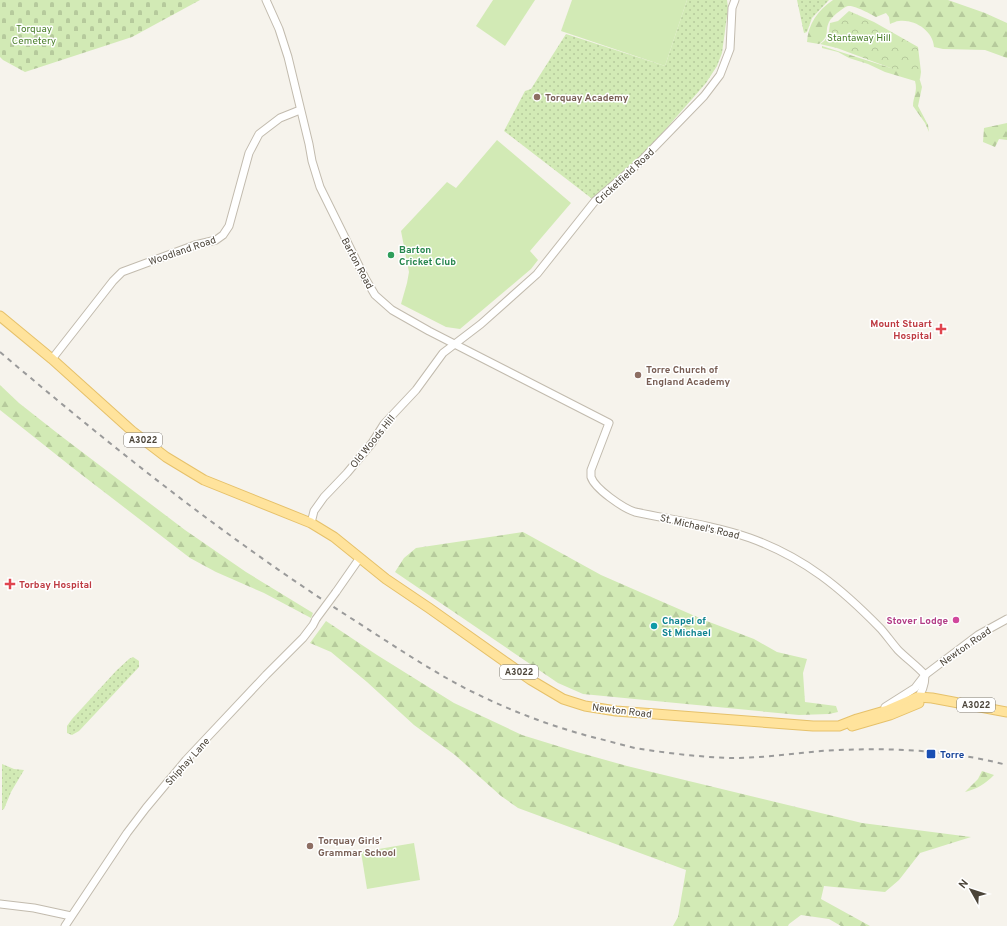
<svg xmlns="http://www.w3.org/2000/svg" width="1007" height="926" font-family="Overpass,sans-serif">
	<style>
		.grass { fill: url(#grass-dots) }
		.forest { fill: url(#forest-firs) }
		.cemetery { fill: url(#cemetery-stones) }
		.park { fill: url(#park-crowns) }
		.pitch { fill: #d2eab5 }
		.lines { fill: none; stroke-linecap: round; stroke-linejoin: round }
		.tertiary-casing { stroke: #c2bbae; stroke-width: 9 }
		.primary-casing { stroke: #e6c16a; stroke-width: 11 }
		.tertiary { stroke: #fff; stroke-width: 7 }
		.primary { stroke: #ffe39c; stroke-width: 9 }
		.rail { stroke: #9a9a9a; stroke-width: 2; stroke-dasharray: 5 5; stroke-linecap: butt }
		.tertiary-bridge-casing { stroke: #c2bbae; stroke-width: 9; stroke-linecap: butt }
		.tertiary-bridge { stroke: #fff; stroke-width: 7 }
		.education-dot { fill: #8d6e63; stroke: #fff; stroke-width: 1.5 }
		.leisure-dot { fill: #2e9e5b; stroke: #fff; stroke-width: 1.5 }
		.health-dot { fill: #e0444e; stroke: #fff; stroke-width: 1.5 }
		.hotel-dot { fill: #d1479c; stroke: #fff; stroke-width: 1.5 }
		.culture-dot { fill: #0f9aa8; stroke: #fff; stroke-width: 1.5 }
		.transit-dot { fill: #1a4fb4; stroke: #fff; stroke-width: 1.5 }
		.labels { text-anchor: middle; stroke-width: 3; stroke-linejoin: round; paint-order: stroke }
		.shield { fill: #fff; stroke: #817c74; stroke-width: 1 }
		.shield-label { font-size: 9px; font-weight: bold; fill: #4b4439 }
		.park-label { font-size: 10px; fill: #4a7f2a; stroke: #fff }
		.education-label { font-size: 10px; font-weight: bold; fill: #785e54; stroke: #fff; text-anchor: start }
		.street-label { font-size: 10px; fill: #4b4439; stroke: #fff }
		.leisure-label { font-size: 10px; font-weight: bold; fill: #27864d; stroke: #fff; text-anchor: start }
		.health-label { font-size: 10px; font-weight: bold; fill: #be3a42; stroke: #fff; text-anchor: end }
		.culture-label { font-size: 10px; font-weight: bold; fill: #0d838f; stroke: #fff; text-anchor: start }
		.hotel-label { font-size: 10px; font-weight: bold; fill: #b23c85; stroke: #fff; text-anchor: end }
		.transit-label { font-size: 10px; font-weight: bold; fill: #164399; stroke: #fff; text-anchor: start }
	</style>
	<defs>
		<pattern id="grass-dots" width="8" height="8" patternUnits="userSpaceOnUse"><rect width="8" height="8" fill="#d2eab5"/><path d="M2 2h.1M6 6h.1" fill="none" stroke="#b6ca9c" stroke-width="1.8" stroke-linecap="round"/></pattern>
		<pattern id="forest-firs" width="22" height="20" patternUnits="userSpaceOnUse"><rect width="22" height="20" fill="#d2eab5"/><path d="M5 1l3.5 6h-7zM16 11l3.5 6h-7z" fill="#b6ca9c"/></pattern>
		<pattern id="cemetery-stones" width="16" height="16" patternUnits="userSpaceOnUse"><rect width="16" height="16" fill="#d2eab5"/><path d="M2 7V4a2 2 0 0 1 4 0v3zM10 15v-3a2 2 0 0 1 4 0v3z" fill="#b6ca9c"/></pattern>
		<pattern id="park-crowns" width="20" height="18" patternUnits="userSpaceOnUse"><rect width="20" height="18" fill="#d2eab5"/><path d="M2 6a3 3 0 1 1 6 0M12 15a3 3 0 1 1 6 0" fill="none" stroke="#b6ca9c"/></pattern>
	</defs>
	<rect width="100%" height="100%" fill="#f6f3ec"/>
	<g class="grass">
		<polygon points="687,0 727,0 728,8 722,53 717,66 706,83 644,154 595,201 504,131 525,91 531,89 566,34 665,66"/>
		<polygon points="797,0 829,0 812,18 807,32 804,33"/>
		<polygon points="133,657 139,661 139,667 79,731 72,735 67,733 67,726 72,719 116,671 129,659"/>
		<polygon points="2,764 14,769 24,770 11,792 4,809 2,810"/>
	</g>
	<g class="forest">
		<path d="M833,0H948L985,13L1007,23V58L985,50L943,49L934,47C933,31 915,19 899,21C896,21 893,23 890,24L889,17L886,13L876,17C871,14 854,5 848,6C844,7 840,11 837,13C834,16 831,18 829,22C824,33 831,35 819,44L807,42C808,24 818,10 833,0Z"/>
		<path d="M822,46L919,77L922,87L918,106L928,125L929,132L925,123L913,106C913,97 918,92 915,81L885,72L868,64L849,58L838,52L822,48Z"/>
		<polygon points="1007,123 1007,140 999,139 995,147 983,142 984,128"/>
		<polygon points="0,385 19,403 61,436 185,530 246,572 313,613 311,618 264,593 216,572 190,558 73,468 0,410"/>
		<polygon points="523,532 601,575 704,620 754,639 777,652 807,659 803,673 805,702 836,706 838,712 829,714 799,715 583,694 558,683 395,572 404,558 416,548"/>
		<polygon points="326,621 377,655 454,703 522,735 577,752 627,766 862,823 971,837 920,853 899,880 885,892 824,886 821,899 870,926 841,926 829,919 801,915 789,924 788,926 673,926 678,917 686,870 518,808 501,796 455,755 414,725 367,682 331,652 310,643"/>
		<path d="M982,771L994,775C985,784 977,789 965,792L978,779Z"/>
	</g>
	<polygon class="cemetery" points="0,0 200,0 132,37 25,72 3,60 0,57"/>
	<path class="park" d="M849,11L874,22L918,47L921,72L920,79L837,48L820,44C829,39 829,32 830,23L838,21Z"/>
	<g class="pitch">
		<polygon points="493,0 535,0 505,46 476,26"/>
		<polygon points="572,0 687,0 665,66 561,31"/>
		<polygon points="497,140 571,203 530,251 538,260 531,269 460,329 446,327 401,304 407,283 409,272 401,231 447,182 456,188"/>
		<polygon points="414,843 420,880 367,889 361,852"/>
	</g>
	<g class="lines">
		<g class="tertiary-casing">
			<g id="tertiary">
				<path d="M266,0L279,29L288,57L309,144L312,161L320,187L365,278L375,295L392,310L429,331L609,423L591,470C591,472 591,475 591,477C595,489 623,508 635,512C673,520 713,525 750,538C805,558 841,588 881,629C887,636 892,643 898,650C907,659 917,666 925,675"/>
				<polyline points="52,359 113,281 122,272 195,245 216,240 223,235 229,226 249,153 259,134 280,118 300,110"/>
				<polyline points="311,523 314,511 324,497 347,473 372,443 384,424 416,390 443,353 481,324 537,274 595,201 638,164 704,96 720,75 730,49 732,8 735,0"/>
				<polyline points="336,592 359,559"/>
				<path d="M916,700C922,693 925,685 925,675"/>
				<polyline points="885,707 915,688 925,675 978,635 1007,619"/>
				<polyline points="0,904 34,908 71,916"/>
				<polyline points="65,926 127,833 146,808 186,760 266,675 303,638 313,625 316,619"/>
			</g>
		</g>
		<g class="primary-casing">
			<g id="primary">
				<polyline points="0,316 52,359 132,431 166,457 204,480 311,523 334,537 386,579 429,608 531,680 563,699 585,706 616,711 813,726 839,726 857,719 888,710 918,697 932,698 1007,712"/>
				<polyline points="852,726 890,715 919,703"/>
			</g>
		</g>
		<use href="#tertiary" class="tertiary"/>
		<use href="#primary" class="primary"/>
		<path class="rail" d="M0,352C114,449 231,542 357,622C391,644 424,666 459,685C503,708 549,726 596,738C609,741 622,745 635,748C666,753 699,757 731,758C761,758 791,754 821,751C884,747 946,749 1007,765"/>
		<g class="tertiary-bridge-casing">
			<polyline id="tertiary-bridge" points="316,619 336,592"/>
		</g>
		<use href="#tertiary-bridge" class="tertiary-bridge"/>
	</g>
	<g class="education-dot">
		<circle cx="537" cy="97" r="4"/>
		<circle cx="638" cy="375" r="4"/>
		<circle cx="310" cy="846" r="4"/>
	</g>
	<circle class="leisure-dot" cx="391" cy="255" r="4"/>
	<g class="health-dot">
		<path d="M939 323h4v4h4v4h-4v4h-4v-4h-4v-4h4z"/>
		<path d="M8 578h4v4h4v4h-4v4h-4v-4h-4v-4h4z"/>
	</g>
	<circle class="hotel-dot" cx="956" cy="620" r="4"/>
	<circle class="culture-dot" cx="654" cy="626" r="4"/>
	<rect class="transit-dot" x="926" y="749" width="10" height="10" rx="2"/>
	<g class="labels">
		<g class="shield">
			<rect x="124" y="433" width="38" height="14" rx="3"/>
			<rect x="500" y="665" width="38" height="14" rx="3"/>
			<rect x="957" y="698" width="38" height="14" rx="3"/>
		</g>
		<g class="shield-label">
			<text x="143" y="443">A3022</text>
			<text x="519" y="675">A3022</text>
			<text x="976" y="708">A3022</text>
		</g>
		<g class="park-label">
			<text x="34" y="32">Torquay<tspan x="34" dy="12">Cemetery</tspan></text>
			<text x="859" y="41">Stantaway Hill</text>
		</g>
		<g class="education-label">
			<text x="545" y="101">Torquay Academy</text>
			<text x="646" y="373">Torre Church of<tspan x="646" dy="12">England Academy</tspan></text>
			<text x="318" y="844">Torquay Girls'<tspan x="318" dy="12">Grammar School</tspan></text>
		</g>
		<g class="street-label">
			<text transform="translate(624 176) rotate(-43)" y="4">Cricketfield Road</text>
			<text transform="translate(182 250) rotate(-19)" y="4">Woodland Road</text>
			<text transform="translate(358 263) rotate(62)" y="4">Barton Road</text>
			<text transform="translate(372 441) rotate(-51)" y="4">Old Woods Hill</text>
			<text transform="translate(700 526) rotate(13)" y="4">St. Michael's Road</text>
			<text transform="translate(965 646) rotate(-35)" y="4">Newton Road</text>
			<text transform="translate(622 710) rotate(7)" y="4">Newton Road</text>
			<text transform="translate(187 761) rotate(-48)" y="4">Shiphay Lane</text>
		</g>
		<g class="leisure-label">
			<text x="399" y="253">Barton<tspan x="399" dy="12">Cricket Club</tspan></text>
		</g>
		<g class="health-label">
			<text x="932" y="327">Mount Stuart<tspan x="932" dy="12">Hospital</tspan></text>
			<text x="19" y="588" text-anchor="start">Torbay Hospital</text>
		</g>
		<g class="culture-label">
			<text x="662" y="624">Chapel of<tspan x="662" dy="12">St Michael</tspan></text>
		</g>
		<g class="hotel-label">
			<text x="948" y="624">Stover Lodge</text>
		</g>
		<g class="transit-label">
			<text x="940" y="758">Torre</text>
		</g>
	</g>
	<g transform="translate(971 890) rotate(309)" stroke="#ffffff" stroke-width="3" paint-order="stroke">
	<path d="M0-3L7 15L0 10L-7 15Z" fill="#4b4439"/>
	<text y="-6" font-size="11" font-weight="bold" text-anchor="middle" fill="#4b4439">N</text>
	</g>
</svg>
